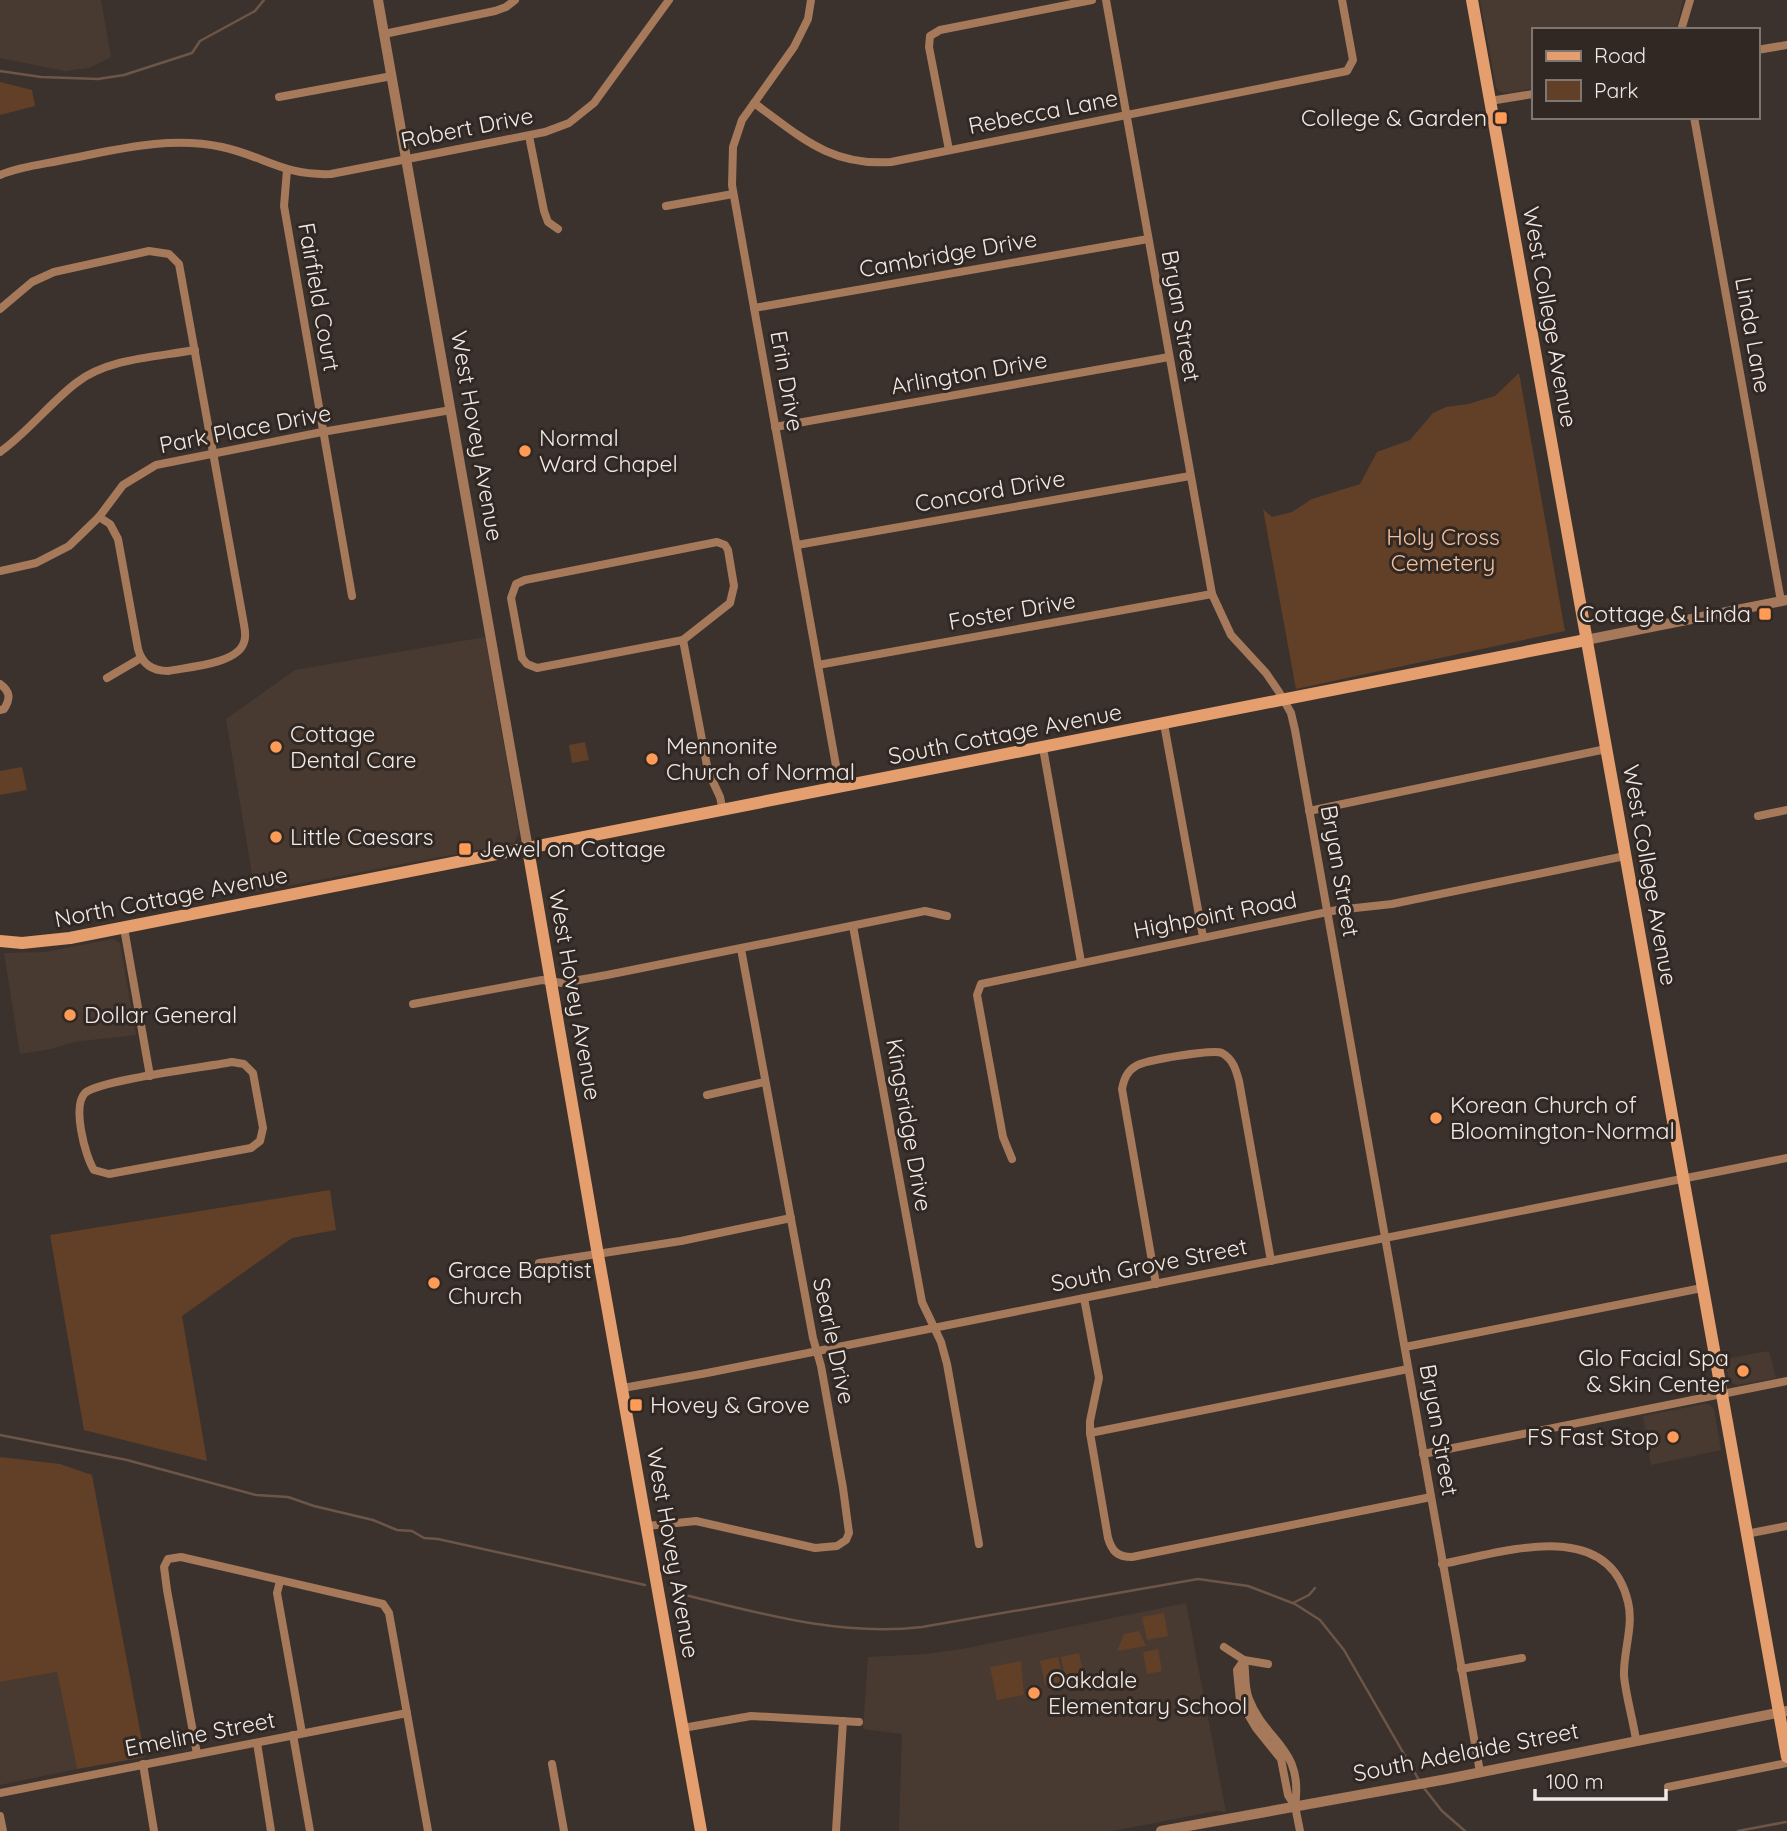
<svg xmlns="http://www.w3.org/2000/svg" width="1787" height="1831" font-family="Quicksand,sans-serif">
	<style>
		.built { fill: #493a31 }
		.green { fill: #623f27 }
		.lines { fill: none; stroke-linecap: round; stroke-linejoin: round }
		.stream { stroke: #6d5647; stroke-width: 2.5 }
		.minor { stroke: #a6795b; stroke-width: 8 }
		.tertiary { stroke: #a6795b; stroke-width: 10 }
		.secondary { stroke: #e59e6e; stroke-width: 12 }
		.poi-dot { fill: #fe9c57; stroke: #312823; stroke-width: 2.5 }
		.labels { text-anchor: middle; stroke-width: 6; stroke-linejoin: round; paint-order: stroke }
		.street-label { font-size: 23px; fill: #f0eae7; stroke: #312823 }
		.poi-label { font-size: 23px; fill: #f0eae7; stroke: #312823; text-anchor: start }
		.park-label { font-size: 23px; fill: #f4c09e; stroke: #312823 }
	</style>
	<rect width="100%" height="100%" fill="#3b322d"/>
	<g class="built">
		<polygon points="0,0 101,0 111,57 89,68 65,71 0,58"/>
		<polygon points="1480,0 1683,0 1676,30 1533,30 1533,88 1509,93 1500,92 1496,87"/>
		<polygon points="485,637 519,832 514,843 255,892 226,719 295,670"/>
		<polygon points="113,939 120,943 136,1035 73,1042 52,1049 20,1054 4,953 45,952"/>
		<polygon points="1769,1351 1776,1378 1737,1385 1729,1381 1725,1359"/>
		<polygon points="1704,1404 1709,1404 1714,1409 1721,1450 1651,1465 1643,1416"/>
		<polygon points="1186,1603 1226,1812 1216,1811 1113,1831 899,1831 902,1734 863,1729 868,1657 926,1654 962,1649"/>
		<polygon points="57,1672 77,1769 0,1785 0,1682"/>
	</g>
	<g class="green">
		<polygon points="0,82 32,90 35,106 0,115"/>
		<polygon points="1519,373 1565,631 1296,689 1263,509 1272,517 1292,512 1312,499 1360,484 1377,452 1410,440 1433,413 1446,407 1468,404 1495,396"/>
		<polygon points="585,742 589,760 572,763 569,745"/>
		<polygon points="22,767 27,790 0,795 0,771"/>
		<polygon points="330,1190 336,1230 292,1238 182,1316 207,1461 84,1430 50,1235"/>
		<polygon points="0,1457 60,1464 92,1475 145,1757 77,1769 57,1672 0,1682"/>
		<polygon points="1164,1613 1168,1636 1147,1640 1142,1617"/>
		<polygon points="1139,1631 1146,1646 1117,1651 1124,1634"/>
		<polygon points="1158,1649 1162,1671 1147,1674 1143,1652"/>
		<polygon points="1079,1653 1084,1677 1066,1681 1061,1657"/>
		<polygon points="1058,1657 1063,1681 1045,1685 1040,1661"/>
		<polygon points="1021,1661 1024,1695 997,1700 990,1667"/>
	</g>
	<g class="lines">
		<g class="stream">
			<polyline points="0,71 41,77 98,79 124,75 192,53 200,41 255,11 264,0"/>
			<polyline points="0,1435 127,1460 256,1495 288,1497 314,1506 373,1520 397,1530 412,1531 424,1538 438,1539 645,1585"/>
			<path d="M673,1592C755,1612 837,1637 922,1627L1198,1579L1248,1586L1295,1604L1320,1620L1344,1650L1419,1780"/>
			<polyline points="1293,1603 1309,1595 1315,1588"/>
			<polyline points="1424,1788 1442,1811 1465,1831"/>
			<polyline points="1738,1831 1786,1822"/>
		</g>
		<g class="minor">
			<polyline points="811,0 808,19 794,47 742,120 733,147 732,185 840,788"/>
			<polyline points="1106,0 1212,594 1231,635 1266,673 1279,692 1291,713 1295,730 1480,1772"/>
			<polyline points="1681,30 1690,0"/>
			<polyline points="384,34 495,11 506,7 515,0"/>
			<polyline points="1757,50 1787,45"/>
			<polyline points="279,97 392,76"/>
			<polyline points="1490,101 1533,94"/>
			<path d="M754,103C801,137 830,166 891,162L1347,71L1353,60L1342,0"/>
			<polyline points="1694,117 1781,601"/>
			<polyline points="529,136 544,211 548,222 558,229"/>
			<polyline points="949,150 929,47 930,36 940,30 1092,0"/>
			<polyline points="287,170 284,206 352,596"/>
			<path d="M0,175C21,166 46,164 68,159C120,149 170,136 222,147C264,156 283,176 331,174L545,132L569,123L594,103L669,0"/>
			<polyline points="666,206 733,194"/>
			<polyline points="754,308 1148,239"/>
			<path d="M0,309L32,282L54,272L149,251L169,254L179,264L243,619C244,626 247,635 244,642C238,664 188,667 168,671C152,671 142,664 138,649L118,539L110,524L99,517"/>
			<polyline points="775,427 1169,357"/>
			<path d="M0,452C28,432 49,404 76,383C108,358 157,357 195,350"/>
			<polygon points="717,542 725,545 728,550 734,586 730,603 683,640 537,668 527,664 522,658 511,598 516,584 525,580"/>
			<polyline points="797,545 1190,476"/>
			<polyline points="0,571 36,563 69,546 99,517 123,485 156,465 322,432 451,410"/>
			<polyline points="683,640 708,771 720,797 723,811"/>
			<polyline points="818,665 1212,594"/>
			<polyline points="107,678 141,658"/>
			<path d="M0,684C10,691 11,698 4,709L0,710"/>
			<polyline points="1164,724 1203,937"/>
			<polyline points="1043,748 1081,962"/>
			<polyline points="1309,811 1606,749"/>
			<polyline points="1758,816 1787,810"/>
			<polyline points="853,926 922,1302 941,1342 947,1364 979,1544"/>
			<polyline points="124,928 150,1076"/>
			<polyline points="413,1004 542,980 562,983 607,975 925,911 947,916"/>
			<path d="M232,1062L244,1064L253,1073L263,1128L260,1141L251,1148L109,1174L94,1170C85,1156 72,1106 85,1093C100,1080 206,1067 232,1062Z"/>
			<polyline points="707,1095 765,1082"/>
			<polyline points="1012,1159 1003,1137 977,995 981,984 1337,910 1392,904 1625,856"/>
			<polyline points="539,1263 681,1241 791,1218"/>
			<path d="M1156,1284L1122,1089C1124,1079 1127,1071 1136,1066C1145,1060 1213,1049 1222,1053C1233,1059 1236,1070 1239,1081L1271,1261"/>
			<path d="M1084,1298L1099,1378L1090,1421V1433L1108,1538C1112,1551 1117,1557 1132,1557L1431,1497"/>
			<polyline points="1405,1347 1702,1288"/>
			<polyline points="623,1388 707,1373 1787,1158"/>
			<polyline points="1090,1433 1408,1369"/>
			<polyline points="1423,1454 1787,1381"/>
			<polyline points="647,1526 696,1521 815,1548 837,1546 846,1540 849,1533 843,1488 821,1366 813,1338 741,949"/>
			<polyline points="1746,1534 1787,1526"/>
			<path d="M1442,1564C1501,1553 1608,1515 1628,1602C1634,1626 1623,1652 1624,1676C1626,1697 1633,1719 1636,1740"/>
			<polyline points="280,1581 277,1593 302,1733"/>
			<polyline points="1224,1647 1244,1660 1268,1664"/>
			<path d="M1244,1660C1246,1673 1244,1687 1249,1699C1265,1742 1304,1747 1295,1806L1288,1795L1281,1759L1256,1728L1240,1701L1237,1670Z"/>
			<polyline points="1461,1669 1522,1658"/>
			<polyline points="683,1728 751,1716 859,1722"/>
			<polyline points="293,1735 310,1831"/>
			<polyline points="257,1743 271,1831"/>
			<polyline points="197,1754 167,1590 164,1567 168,1559 181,1557 383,1604 389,1613 428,1831"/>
			<polyline points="143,1764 154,1831"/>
			<polyline points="552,1764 564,1831"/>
			<polyline points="1668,1787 1787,1763"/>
			<polyline points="0,1793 407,1713"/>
			<polyline points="1295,1806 1300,1831"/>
			<polyline points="0,1816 3,1831"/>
			<polyline points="836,1831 843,1721"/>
		</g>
		<g class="tertiary">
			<polyline points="378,0 528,849"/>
			<polyline points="1586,640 1787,600"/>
			<polyline points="1161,1831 1447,1779 1787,1711"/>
		</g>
		<g class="secondary">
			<polyline points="1472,0 1787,1757"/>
			<polyline points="528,849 598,1255 701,1831"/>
			<polyline points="0,941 22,943 70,938 1586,640"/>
		</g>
	</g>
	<g class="poi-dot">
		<rect x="1494" y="111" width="14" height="14" rx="3.5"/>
		<circle cx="525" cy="451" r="7"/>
		<rect x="1758" y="607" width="14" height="14" rx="3.5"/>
		<circle cx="276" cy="747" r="7"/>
		<circle cx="652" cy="759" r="7"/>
		<circle cx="276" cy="837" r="7"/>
		<rect x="458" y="842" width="14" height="14" rx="3.5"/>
		<circle cx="70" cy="1015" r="7"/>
		<circle cx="1436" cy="1118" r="7"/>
		<circle cx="434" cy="1283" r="7"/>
		<circle cx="1743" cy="1371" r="7"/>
		<rect x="629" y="1398" width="14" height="14" rx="3.5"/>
		<circle cx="1673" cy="1437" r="7"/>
		<circle cx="1034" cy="1693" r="7"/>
	</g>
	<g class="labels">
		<g class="street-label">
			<text transform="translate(1043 112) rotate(-11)" y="8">Rebecca Lane</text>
			<text transform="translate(467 128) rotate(-11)" y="8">Robert Drive</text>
			<text transform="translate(948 254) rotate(-10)" y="8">Cambridge Drive</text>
			<text transform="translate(319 297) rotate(80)" y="8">Fairfield Court</text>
			<text transform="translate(1181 316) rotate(80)" y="8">Bryan Street</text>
			<text transform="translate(1550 317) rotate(80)" y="8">West College Avenue</text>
			<text transform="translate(1753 335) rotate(80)" y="8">Linda Lane</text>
			<text transform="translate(969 373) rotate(-10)" y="8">Arlington Drive</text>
			<text transform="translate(787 381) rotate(80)" y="8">Erin Drive</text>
			<text transform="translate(245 429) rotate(-11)" y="8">Park Place Drive</text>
			<text transform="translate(477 436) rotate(80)" y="8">West Hovey Avenue</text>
			<text transform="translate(990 491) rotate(-10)" y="8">Concord Drive</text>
			<text transform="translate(1012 611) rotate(-10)" y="8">Foster Drive</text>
			<text transform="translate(1005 734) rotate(-11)" y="8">South Cottage Avenue</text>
			<text transform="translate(1340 871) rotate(80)" y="8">Bryan Street</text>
			<text transform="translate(1650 875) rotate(80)" y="8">West College Avenue</text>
			<text transform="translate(171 897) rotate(-11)" y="8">North Cottage Avenue</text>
			<text transform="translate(1215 915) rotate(-11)" y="8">Highpoint Road</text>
			<text transform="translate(575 995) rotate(80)" y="8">West Hovey Avenue</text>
			<text transform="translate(909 1125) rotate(80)" y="8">Kingsridge Drive</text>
			<text transform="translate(1149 1265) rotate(-11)" y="8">South Grove Street</text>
			<text transform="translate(834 1341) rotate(78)" y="8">Searle Drive</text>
			<text transform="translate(1439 1430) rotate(80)" y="8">Bryan Street</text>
			<text transform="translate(673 1553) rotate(80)" y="8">West Hovey Avenue</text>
			<text transform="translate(200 1734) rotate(-11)" y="8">Emeline Street</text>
			<text transform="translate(1466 1752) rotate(-11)" y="8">South Adelaide Street</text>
		</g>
		<g class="poi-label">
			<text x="1487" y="126" text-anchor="end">College &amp; Garden</text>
			<text x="539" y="446">Normal<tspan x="539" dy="26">Ward Chapel</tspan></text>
			<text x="1751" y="622" text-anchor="end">Cottage &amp; Linda</text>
			<text x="290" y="742">Cottage<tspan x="290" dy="26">Dental Care</tspan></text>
			<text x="666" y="754">Mennonite<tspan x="666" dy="26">Church of Normal</tspan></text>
			<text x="290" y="845">Little Caesars</text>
			<text x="479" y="857">Jewel on Cottage</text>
			<text x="84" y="1023">Dollar General</text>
			<text x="1450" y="1113">Korean Church of<tspan x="1450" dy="26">Bloomington-Normal</tspan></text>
			<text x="448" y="1278">Grace Baptist<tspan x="448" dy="26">Church</tspan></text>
			<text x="1729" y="1366" text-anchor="end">Glo Facial Spa<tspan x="1729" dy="26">&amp; Skin Center</tspan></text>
			<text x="650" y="1413">Hovey &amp; Grove</text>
			<text x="1659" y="1445" text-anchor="end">FS Fast Stop</text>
			<text x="1048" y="1688">Oakdale<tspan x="1048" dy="26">Elementary School</tspan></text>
		</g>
		<g class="park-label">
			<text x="1443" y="545">Holy Cross<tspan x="1443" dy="26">Cemetery</tspan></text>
		</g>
	</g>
	<rect x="1532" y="28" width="228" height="91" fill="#312823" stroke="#7d7671" stroke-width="2"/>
	<rect x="1546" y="51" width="35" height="10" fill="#e59e6e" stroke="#7d7671" stroke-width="2"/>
	<text x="1594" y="63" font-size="21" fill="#f0eae7">Road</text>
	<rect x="1546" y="80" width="35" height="21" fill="#623f27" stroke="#7d7671" stroke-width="2"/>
	<text x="1594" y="98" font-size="21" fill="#f0eae7">Park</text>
	<path d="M1535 1789v10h131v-10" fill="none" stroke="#f0eae7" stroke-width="3.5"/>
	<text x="1546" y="1789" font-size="21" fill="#f0eae7" stroke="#312823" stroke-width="5" paint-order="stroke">100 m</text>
</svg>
